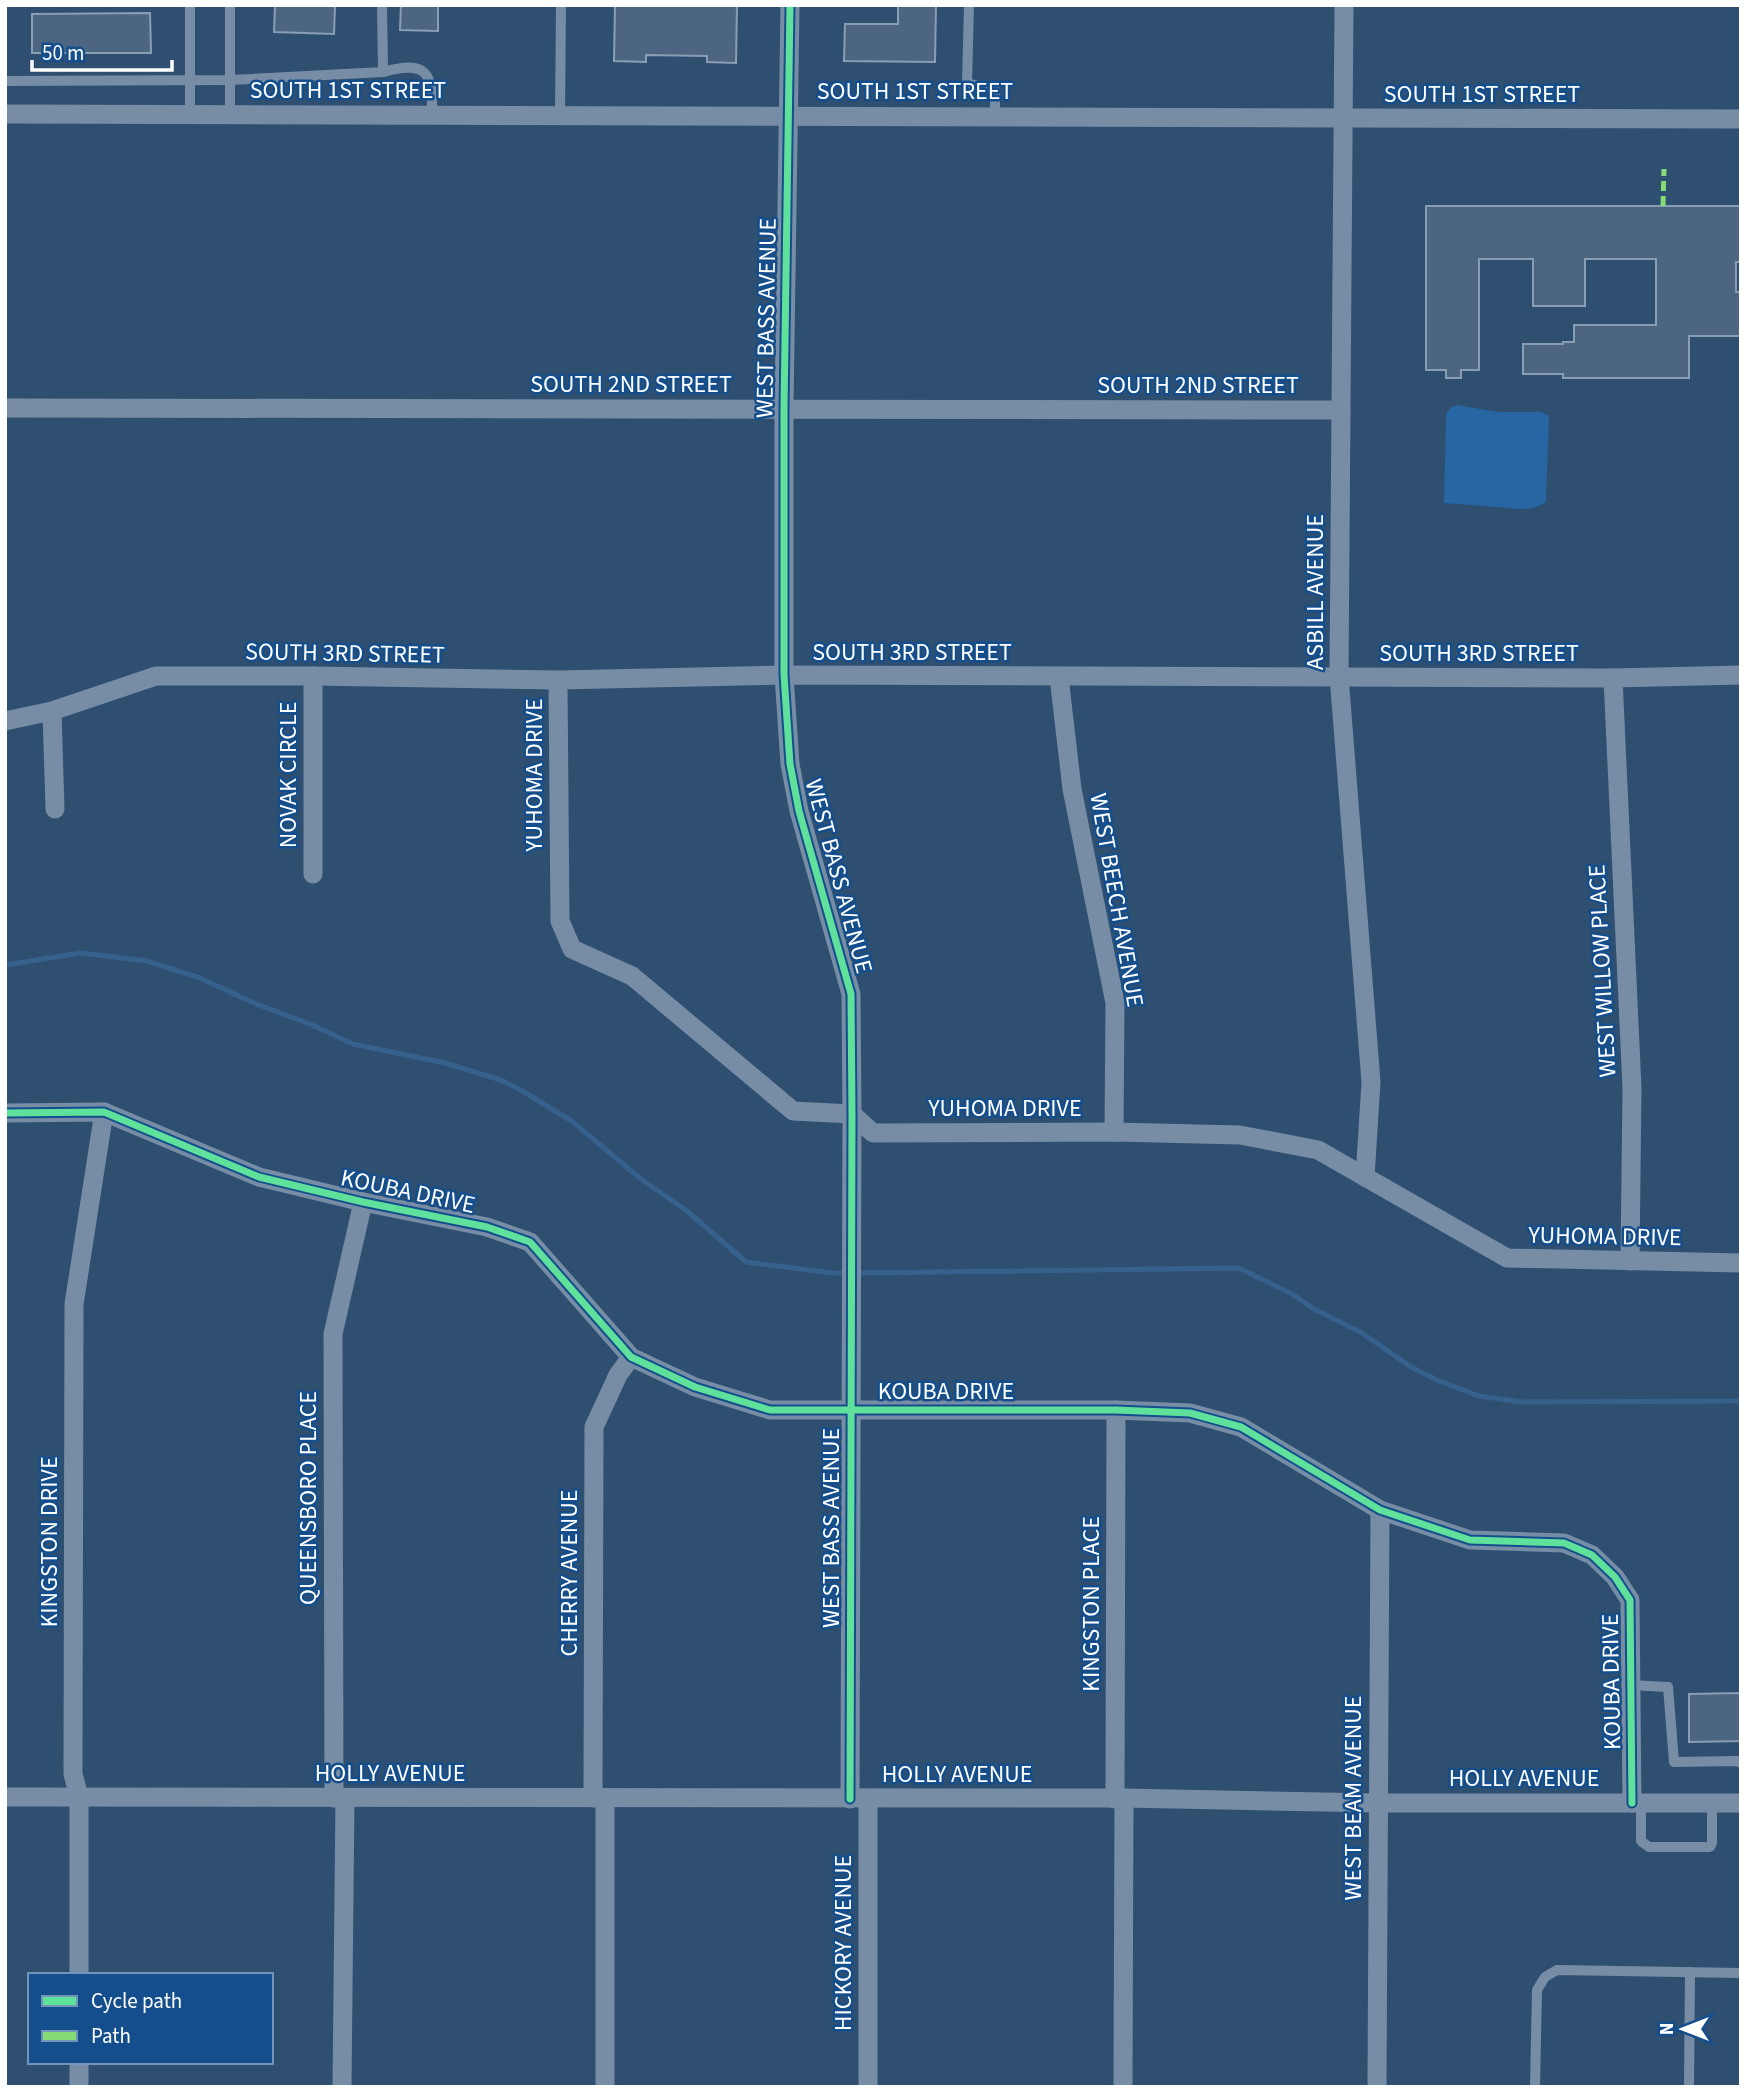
<svg xmlns="http://www.w3.org/2000/svg" width="1746" height="2092" font-family="'Source Sans 3',sans-serif">
	<style>
		.green { fill: #2765a3 }
		.lines { fill: none; stroke-linecap: round; stroke-linejoin: round }
		.stream { stroke: #37618d; stroke-width: 5 }
		.building { fill: #4c6681; stroke: #8a9eb3; stroke-width: 2 }
		.lane { stroke: #768da5; stroke-width: 10 }
		.street { stroke: #768da5; stroke-width: 19 }
		.quiet { stroke: #86db77; stroke-width: 5; stroke-dasharray: 10 5; stroke-linecap: butt }
		.cycleway-casing { stroke: #144e8c; stroke-width: 11 }
		.cycleway { stroke: #60e19b; stroke-width: 7 }
		.labels { text-anchor: middle; stroke-width: 5; stroke-linejoin: round; paint-order: stroke }
		.street-label { font-size: 24px; fill: #fff; stroke: #144e8c }
	</style>
	<rect width="100%" height="100%" fill="#2f4f71"/>
	<path class="green" d="M1457,405L1498,412H1541L1549,416L1546,501C1539,508 1531,509 1522,509L1444,503L1446,414L1450,408Z"/>
	<g class="lines">
		<g class="stream">
			<polyline points="5,965 81,953 147,961 200,978 256,1004 310,1024 353,1044 445,1063 501,1080 521,1090 573,1122 642,1180 686,1210 746,1262 832,1273 847,1273"/>
			<polyline points="857,1273 1239,1268 1292,1294 1314,1309 1362,1333 1411,1367 1439,1381 1479,1396 1522,1402 1741,1401"/>
		</g>
	</g>
	<g class="building">
		<polygon points="275,5 335,5 334,34 274,32"/>
		<polygon points="401,5 438,5 438,31 400,30"/>
		<polygon points="615,5 737,5 736,63 707,62 707,56 646,55 646,62 614,61"/>
		<polygon points="898,5 936,5 935,62 844,61 845,24 898,24"/>
		<polygon points="150,13 151,53 32,53 32,14"/>
		<polygon points="1426,206 1741,206 1741,262 1736,262 1736,292 1741,292 1741,336 1689,336 1689,378 1563,378 1563,374 1523,374 1523,344 1563,344 1563,342 1574,342 1574,325 1656,325 1656,259 1585,259 1585,306 1533,306 1533,259 1479,259 1479,370 1461,370 1461,378 1446,378 1446,370 1426,370"/>
		<polygon points="1741,1693 1741,1741 1689,1742 1689,1694"/>
	</g>
	<g class="lines">
		<g class="lane">
			<polyline points="230,5 230,114"/>
			<polyline points="969,5 967,83 995,90 995,116"/>
			<path d="M383,72C427,60 433,72 432,114"/>
			<polyline points="5,81 230,80 383,72 382,5"/>
			<polyline points="190,114 190,5"/>
			<polyline points="560,115 561,5"/>
			<polyline points="1630,1685 1668,1687 1674,1762 1737,1761 1741,1763"/>
			<polyline points="1641,1803 1641,1841 1649,1847 1710,1847 1712,1843 1712,1804"/>
			<polyline points="1535,2087 1537,1990 1545,1977 1557,1970 1741,1973"/>
			<polyline points="1689,2087 1690,1972"/>
		</g>
		<g class="street">
			<polyline points="790,5 784,408 784,675 790,764 799,811 851,994 852,1114 850,1799"/>
			<polyline points="1344,5 1339,676 1371,1082 1365,1177"/>
			<polyline points="5,114 1741,119"/>
			<polyline points="5,408 1341,410"/>
			<polyline points="1059,677 1072,789 1115,1003 1114,1132"/>
			<polyline points="1613,678 1632,1088 1630,1261"/>
			<polyline points="558,680 560,921 572,949 632,976 793,1111 852,1114 873,1133 1114,1132 1240,1135 1318,1150 1507,1258 1741,1263"/>
			<polyline points="52,711 55,809"/>
			<polyline points="5,721 52,711 156,676 313,676 558,680 784,675 1613,678 1741,675"/>
			<polyline points="313,874 313,676"/>
			<polyline points="5,1113 104,1112 259,1177 363,1202 487,1227 530,1242 631,1357 695,1387 770,1410 1116,1410 1190,1413 1241,1427 1380,1510 1470,1540 1564,1543 1592,1555 1615,1577 1630,1600 1632,1803"/>
			<polyline points="5,1797 1124,1798 1377,1803 1741,1803"/>
			<polyline points="334,1798 333,1334 363,1202"/>
			<polyline points="593,1798 594,1427 618,1375 631,1357"/>
			<polyline points="868,1799 868,2087"/>
			<polyline points="1115,1799 1116,1410"/>
			<polyline points="79,1975 79,1797 73,1774 74,1304 104,1112"/>
			<polyline points="79,2087 79,2062"/>
			<polyline points="342,2087 345,1798"/>
			<polyline points="605,2087 605,1798"/>
			<polyline points="1123,2087 1124,1798"/>
			<polyline points="1377,2087 1380,1510"/>
		</g>
		<polyline class="quiet" points="1663,206 1664,169"/>
		<g class="cycleway-casing">
			<g id="cycleway">
				<polyline points="790,5 784,408 784,675 790,764 799,811 851,994 852,1114 850,1799"/>
				<polyline points="5,1113 104,1112 259,1177 363,1202 487,1227 530,1242 631,1357 695,1387 770,1410 1116,1410 1190,1413 1241,1427 1380,1510 1470,1540 1564,1543 1592,1555 1615,1577 1630,1600 1632,1803"/>
			</g>
		</g>
		<use href="#cycleway" class="cycleway"/>
	</g>
	<g class="labels">
		<g class="street-label">
			<text x="348" y="98">SOUTH 1ST STREET</text>
			<text x="915" y="99">SOUTH 1ST STREET</text>
			<text x="1482" y="102">SOUTH 1ST STREET</text>
			<text transform="translate(766 318) rotate(-89)" y="8">WEST BASS AVENUE</text>
			<text x="631" y="392">SOUTH 2ND STREET</text>
			<text x="1198" y="393">SOUTH 2ND STREET</text>
			<text transform="translate(1315 592) rotate(-90)" y="8">ASBILL AVENUE</text>
			<text x="912" y="660">SOUTH 3RD STREET</text>
			<text transform="translate(345 653) rotate(1)" y="8">SOUTH 3RD STREET</text>
			<text x="1479" y="661">SOUTH 3RD STREET</text>
			<text transform="translate(288 775) rotate(-90)" y="8">NOVAK CIRCLE</text>
			<text transform="translate(534 775) rotate(-90)" y="8">YUHOMA DRIVE</text>
			<text transform="translate(839 876) rotate(75)" y="8">WEST BASS AVENUE</text>
			<text transform="translate(1117 900) rotate(80)" y="8">WEST BEECH AVENUE</text>
			<text transform="translate(1602 971) rotate(-93)" y="8">WEST WILLOW PLACE</text>
			<text x="1005" y="1116">YUHOMA DRIVE</text>
			<text transform="translate(408 1191) rotate(12)" y="8">KOUBA DRIVE</text>
			<text transform="translate(1605 1236) rotate(1)" y="8">YUHOMA DRIVE</text>
			<text x="946" y="1399">KOUBA DRIVE</text>
			<text transform="translate(308 1498) rotate(-90)" y="8">QUEENSBORO PLACE</text>
			<text transform="translate(831 1528) rotate(-90)" y="8">WEST BASS AVENUE</text>
			<text transform="translate(49 1542) rotate(-90)" y="8">KINGSTON DRIVE</text>
			<text transform="translate(569 1573) rotate(-90)" y="8">CHERRY AVENUE</text>
			<text transform="translate(1091 1604) rotate(-90)" y="8">KINGSTON PLACE</text>
			<text transform="translate(1611 1682) rotate(-91)" y="8">KOUBA DRIVE</text>
			<text x="390" y="1781">HOLLY AVENUE</text>
			<text x="957" y="1782">HOLLY AVENUE</text>
			<text x="1524" y="1786">HOLLY AVENUE</text>
			<text transform="translate(1353 1798) rotate(-90)" y="8">WEST BEAM AVENUE</text>
			<text transform="translate(843 1943) rotate(-90)" y="8">HICKORY AVENUE</text>
		</g>
	</g>
	<rect width="1746" height="2092" fill="none" stroke="#ffffff" stroke-width="14"/>
	<rect x="28" y="1973" width="245" height="91" fill="#144e8c" stroke="#7295ba" stroke-width="2"/>
	<rect x="42" y="1996" width="35" height="10" fill="#60e19b" stroke="#7295ba" stroke-width="2"/>
	<text x="91" y="2008" font-size="21" fill="#ffffff">Cycle path</text>
	<rect x="42" y="2031" width="35" height="10" fill="#86db77" stroke="#7295ba" stroke-width="2"/>
	<text x="91" y="2043" font-size="21" fill="#ffffff">Path</text>
	<g transform="translate(1683 2029) rotate(270)" stroke="#144e8c" stroke-width="5" paint-order="stroke">
	<path d="M0-5L12 26L0 18L-12 26Z" fill="#ffffff"/>
	<text y="-10" font-size="19" font-weight="bold" text-anchor="middle" fill="#ffffff">N</text>
	</g>
	<path d="M32 60v10h140v-10" fill="none" stroke="#ffffff" stroke-width="3.5"/>
	<text x="42" y="60" font-size="21" fill="#ffffff" stroke="#144e8c" stroke-width="5" paint-order="stroke">50 m</text>
</svg>
